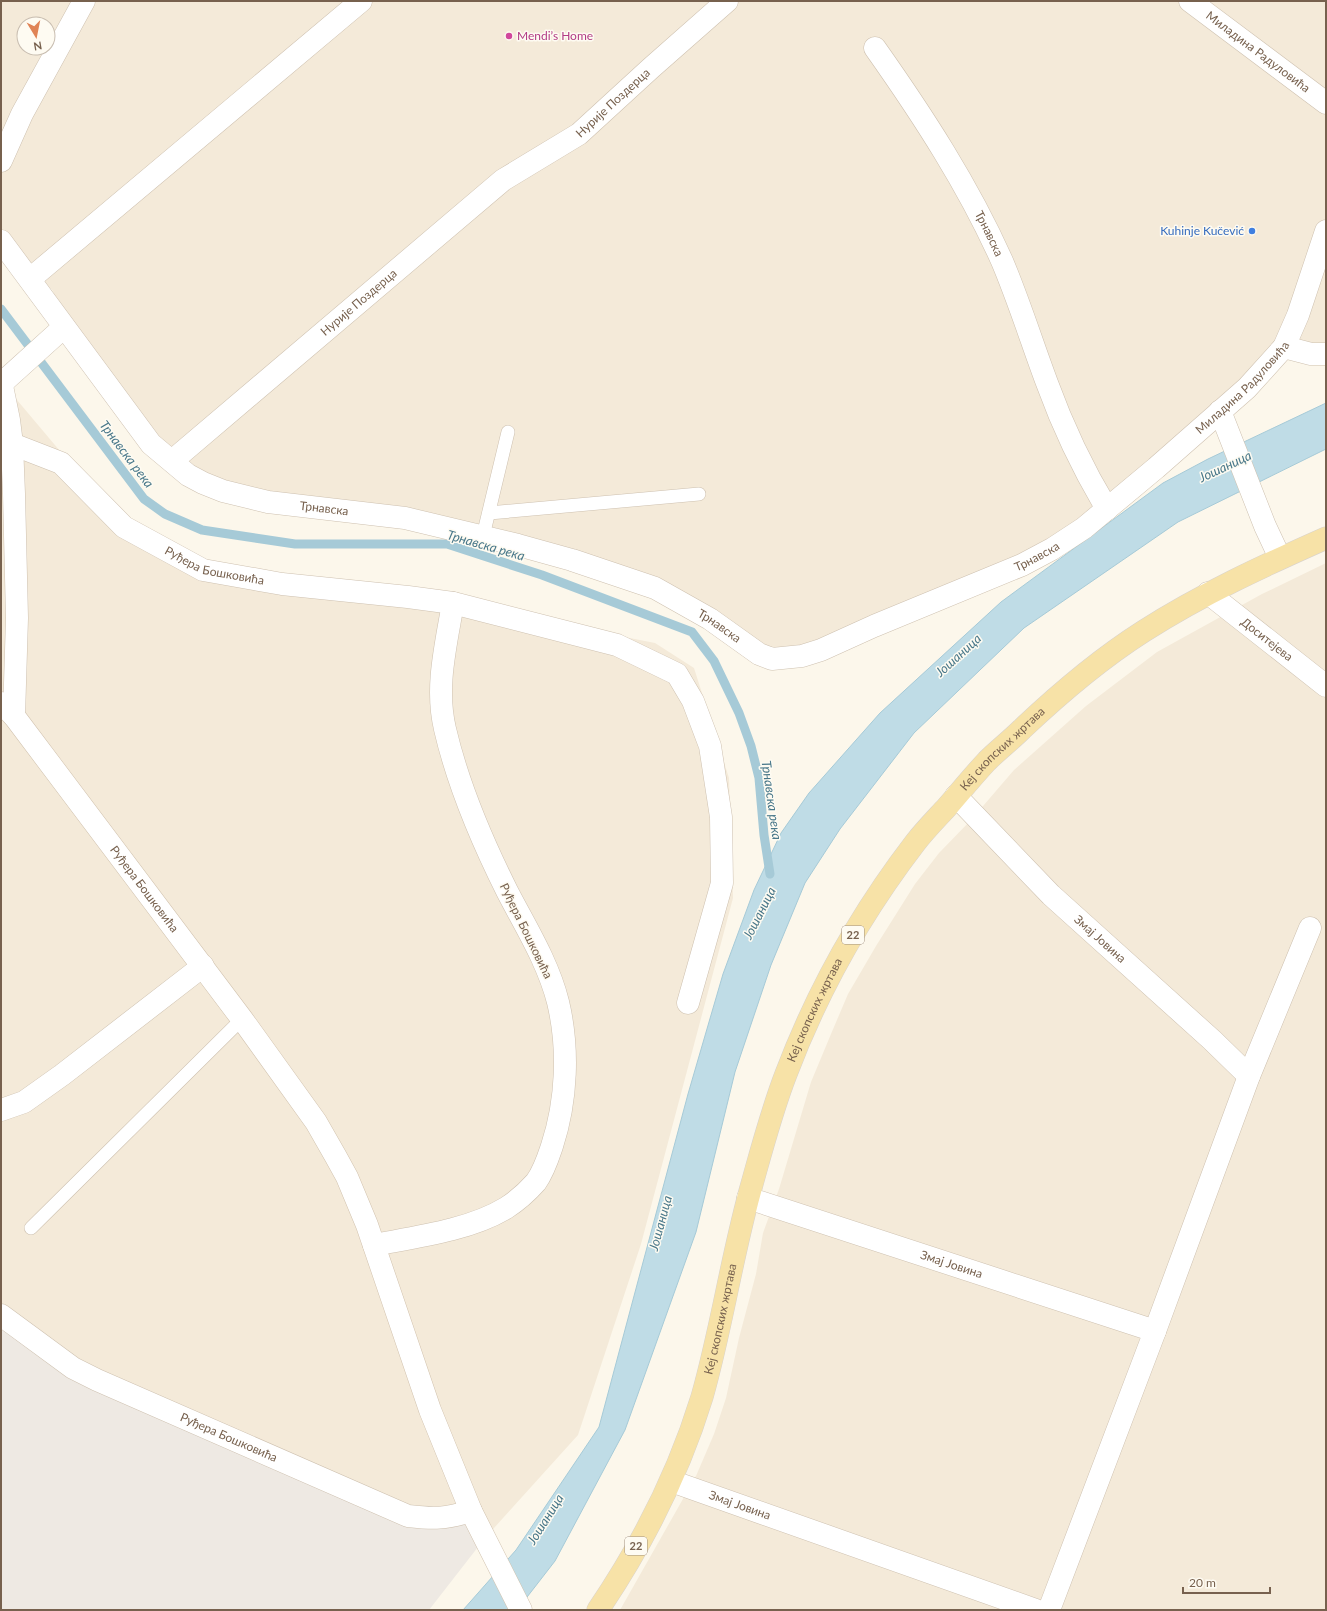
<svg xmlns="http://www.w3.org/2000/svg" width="1327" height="1611" font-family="Lato,sans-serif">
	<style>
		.residential { fill: #f4ead9; fill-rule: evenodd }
		.industrial { fill: #eee9e3 }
		.water { fill: #bfdce6; stroke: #a6cad7 }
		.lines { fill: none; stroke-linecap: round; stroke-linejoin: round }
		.stream { stroke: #a6cad7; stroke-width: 9 }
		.lane-casing { stroke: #cec1b0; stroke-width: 14 }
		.street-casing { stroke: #cec1b0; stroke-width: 23 }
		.secondary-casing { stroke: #d1c2ae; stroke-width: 23 }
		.primary-casing { stroke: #d9d3cd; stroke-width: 23 }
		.lane { stroke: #fff; stroke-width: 13 }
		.street { stroke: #fff; stroke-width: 22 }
		.secondary { stroke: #fff; stroke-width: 22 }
		.primary { stroke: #f7e2a7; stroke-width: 22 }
		.hotel-dot { fill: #d1479c; stroke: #fefbf2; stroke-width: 1.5 }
		.shop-dot { fill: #3f7fe0; stroke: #fefbf2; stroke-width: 1.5 }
		.labels { text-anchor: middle; stroke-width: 3; stroke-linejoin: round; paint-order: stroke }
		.shield { fill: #fefbf2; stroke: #a08f7f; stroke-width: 1 }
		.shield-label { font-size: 11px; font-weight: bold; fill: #77614e }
		.hotel-label { font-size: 12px; fill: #b23c85; stroke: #fefbf2; text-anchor: start }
		.street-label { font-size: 12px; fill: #77614e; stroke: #fefbf2 }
		.shop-label { font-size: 12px; fill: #366cbe; stroke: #fefbf2; text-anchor: end }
		.water-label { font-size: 13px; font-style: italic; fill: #487789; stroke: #fefbf2 }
	</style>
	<rect width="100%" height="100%" fill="#fcf7eb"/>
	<g class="residential">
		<path d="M1,1H1326V354L1283,347L1084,528L787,658L684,603L376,513L188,475L64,327L53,291L1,233ZM24,24H48V48H24Z"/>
		<polygon points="1,381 81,476 144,539 184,557 453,603 655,643 694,668 729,778 733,898 641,1244 578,1435 485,1538 430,1519 97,1380 1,1315"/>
		<polygon points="1326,563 1326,1610 620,1610 696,1476 714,1434 726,1398 739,1338 756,1274 763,1233 779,1189 811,1082 831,1034 848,994 876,946 915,884 939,853 971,820 1014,770 1086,706 1157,652 1262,594"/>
	</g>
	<polygon class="industrial" points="1,1315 73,1368 408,1516 471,1511 485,1538 429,1610 1,1610"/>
	<polygon class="water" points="1326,403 1326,449 1178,522 1024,628 914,733 840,829 805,883 771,965 735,1072 696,1232 625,1430 555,1561 517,1610 463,1610 516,1550 599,1427 688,1094 723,974 754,890 781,833 809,793 880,713 1001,602 1163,483 1208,459"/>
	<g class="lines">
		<polyline class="stream" points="1,309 144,499 165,514 202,530 295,544 447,544 542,575 692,632 714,661 739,713 751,746 759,778 764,835 770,874"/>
		<g class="lane-casing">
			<g id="lane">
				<polyline points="489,513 699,494"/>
				<polyline points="483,536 508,432"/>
				<polyline points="31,1228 242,1019"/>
			</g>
		</g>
		<g class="street-casing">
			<g id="street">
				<path id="s1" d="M1190,1L1326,103"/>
				<path id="s2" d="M875,48C923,116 968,185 1002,261C1019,301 1032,343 1047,383C1063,427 1083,469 1107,509"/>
				<polyline points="1,161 22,114 84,1"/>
				<path id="s3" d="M1,241L151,444L188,475L203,483L223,491L268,502L405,518L518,545L572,560L655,588L710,619L759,654L772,659L802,656L821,650L874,626L1022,565L1052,549L1084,528L1156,468L1247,388L1284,347L1298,315L1326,231"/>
				<polyline points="30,279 361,1"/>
				<polyline points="1284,347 1311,354 1326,354"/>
				<polyline points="1,381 9,420 12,444 14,494 17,618 14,716"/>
				<polyline points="2,383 64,327"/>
				<polyline points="1220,411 1265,526 1280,558"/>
				<path id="s4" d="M12,444L61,463L124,527L203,570L282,584L408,597L453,603L617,645L677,674L693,701L710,746L721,817L722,883L688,1003"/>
				<path id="s5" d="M172,461L503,180L579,134L651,68L727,1"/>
				<path id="s6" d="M1208,593L1326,686"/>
				<path id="s7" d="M956,796L1051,895L1212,1040L1249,1076"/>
				<polyline points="1,1110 24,1102 62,1075 203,966"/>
				<path id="s8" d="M748,1198L1155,1331"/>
				<path d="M374,1245C416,1237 470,1230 506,1208C517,1201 528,1191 536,1182C544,1171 548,1158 552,1146C567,1100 569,1048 558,1002C548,962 525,926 507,891C481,839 458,785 445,729C435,687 446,645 453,603"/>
				<path id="s9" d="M1,1315L73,1368L97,1380L408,1516C434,1519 445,1519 471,1511"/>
				<path id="s10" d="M671,1481L1036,1610"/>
				<polyline points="1049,1610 1155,1331 1249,1076 1310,928"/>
			</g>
		</g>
		<g class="secondary-casing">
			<g id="secondary">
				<path id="s11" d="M1,703L14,716L242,1019L316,1122L336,1157L347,1177L367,1225L430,1410L471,1511L521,1610"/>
			</g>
		</g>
		<g class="primary-casing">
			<g id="primary">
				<path id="s12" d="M598,1610C642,1545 679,1472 702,1397C722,1327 732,1254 752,1184C762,1148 772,1110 786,1074C817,992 862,912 915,843C925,830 936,819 947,807C960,792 973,776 987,761C998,750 1011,740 1022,729C1060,693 1100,659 1144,631C1202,594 1263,566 1326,538"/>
			</g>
		</g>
		<use href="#lane" class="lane"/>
		<use href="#street" class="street"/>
		<use href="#secondary" class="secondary"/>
		<use href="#primary" class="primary"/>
	</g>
	<circle class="hotel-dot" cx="509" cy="36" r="4"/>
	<circle class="shop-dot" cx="1252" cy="231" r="4"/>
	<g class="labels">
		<g class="shield">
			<rect x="842" y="926" width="22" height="18" rx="3"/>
			<rect x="625" y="1537" width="22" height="18" rx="3"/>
		</g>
		<g class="shield-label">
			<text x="853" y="939">22</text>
			<text x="636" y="1550">22</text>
		</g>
		<g class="hotel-label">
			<text x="517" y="40">Mendi’s Home</text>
		</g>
		<g class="street-label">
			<text dy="4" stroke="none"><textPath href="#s1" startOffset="85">Миладина Радуловића</textPath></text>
			<text dy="4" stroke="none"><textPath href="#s5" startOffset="569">Нурије Поздерца</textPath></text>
			<text dy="4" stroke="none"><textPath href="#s2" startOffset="218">Трнавска</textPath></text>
			<text dy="4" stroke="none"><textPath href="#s5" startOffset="245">Нурије Поздерца</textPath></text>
			<text dy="4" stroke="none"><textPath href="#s3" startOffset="1473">Миладина Радуловића</textPath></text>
			<text dy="4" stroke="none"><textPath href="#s3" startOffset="442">Трнавска</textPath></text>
			<text dy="4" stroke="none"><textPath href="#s3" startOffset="1206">Трнавска</textPath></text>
			<text dy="4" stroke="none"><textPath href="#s4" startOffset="242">Руђера Бошковића</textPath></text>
			<text dy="4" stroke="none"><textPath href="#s3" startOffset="858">Трнавска</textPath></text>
			<text dy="4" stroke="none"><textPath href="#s6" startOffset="75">Доситејева</textPath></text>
			<text dy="4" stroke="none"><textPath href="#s12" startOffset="966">Кеј скопских жртава</textPath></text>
			<text dy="4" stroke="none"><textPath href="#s11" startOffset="235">Руђера Бошковића</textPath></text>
			<text transform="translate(526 931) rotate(64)" y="4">Руђера Бошковића</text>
			<text dy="4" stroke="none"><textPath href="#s7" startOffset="203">Змај Јовина</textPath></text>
			<text dy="4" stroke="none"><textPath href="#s12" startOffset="642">Кеј скопских жртава</textPath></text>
			<text dy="4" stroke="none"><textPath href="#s8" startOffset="214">Змај Јовина</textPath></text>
			<text dy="4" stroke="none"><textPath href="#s12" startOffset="318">Кеј скопских жртава</textPath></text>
			<text dy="4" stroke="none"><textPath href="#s9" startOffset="260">Руђера Бошковића</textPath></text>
			<text dy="4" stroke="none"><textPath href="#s10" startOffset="73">Змај Јовина</textPath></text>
		</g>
		<g class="shop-label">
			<text x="1244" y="235">Kuhinje Kučević</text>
		</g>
		<g class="water-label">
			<text transform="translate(127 454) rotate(53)" y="5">Трнавска река</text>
			<text transform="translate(1225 466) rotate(-25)" y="5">Јошаница</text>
			<text transform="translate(486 545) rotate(16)" y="5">Трнавска река</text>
			<text transform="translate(958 655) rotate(-42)" y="5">Јошаница</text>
			<text transform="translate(772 800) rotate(82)" y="5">Трнавска река</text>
			<text transform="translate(759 913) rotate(-63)" y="5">Јошаница</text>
			<text transform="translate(660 1223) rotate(-75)" y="5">Јошаница</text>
			<text transform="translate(545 1519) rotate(-58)" y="5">Јошаница</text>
		</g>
	</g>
	<rect width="1327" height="1611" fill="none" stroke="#77614e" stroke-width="4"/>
	<g transform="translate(36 36) rotate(170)"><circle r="19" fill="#fefbf2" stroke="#c8bdb0"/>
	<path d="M0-3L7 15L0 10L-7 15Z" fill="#e08456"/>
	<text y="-6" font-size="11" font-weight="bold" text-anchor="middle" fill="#77614e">N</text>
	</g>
	<path d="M1183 1587v6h87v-6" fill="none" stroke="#77614e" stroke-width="2"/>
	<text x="1189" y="1587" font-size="12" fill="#77614e" stroke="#fefbf2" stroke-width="3" paint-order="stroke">20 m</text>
</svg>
